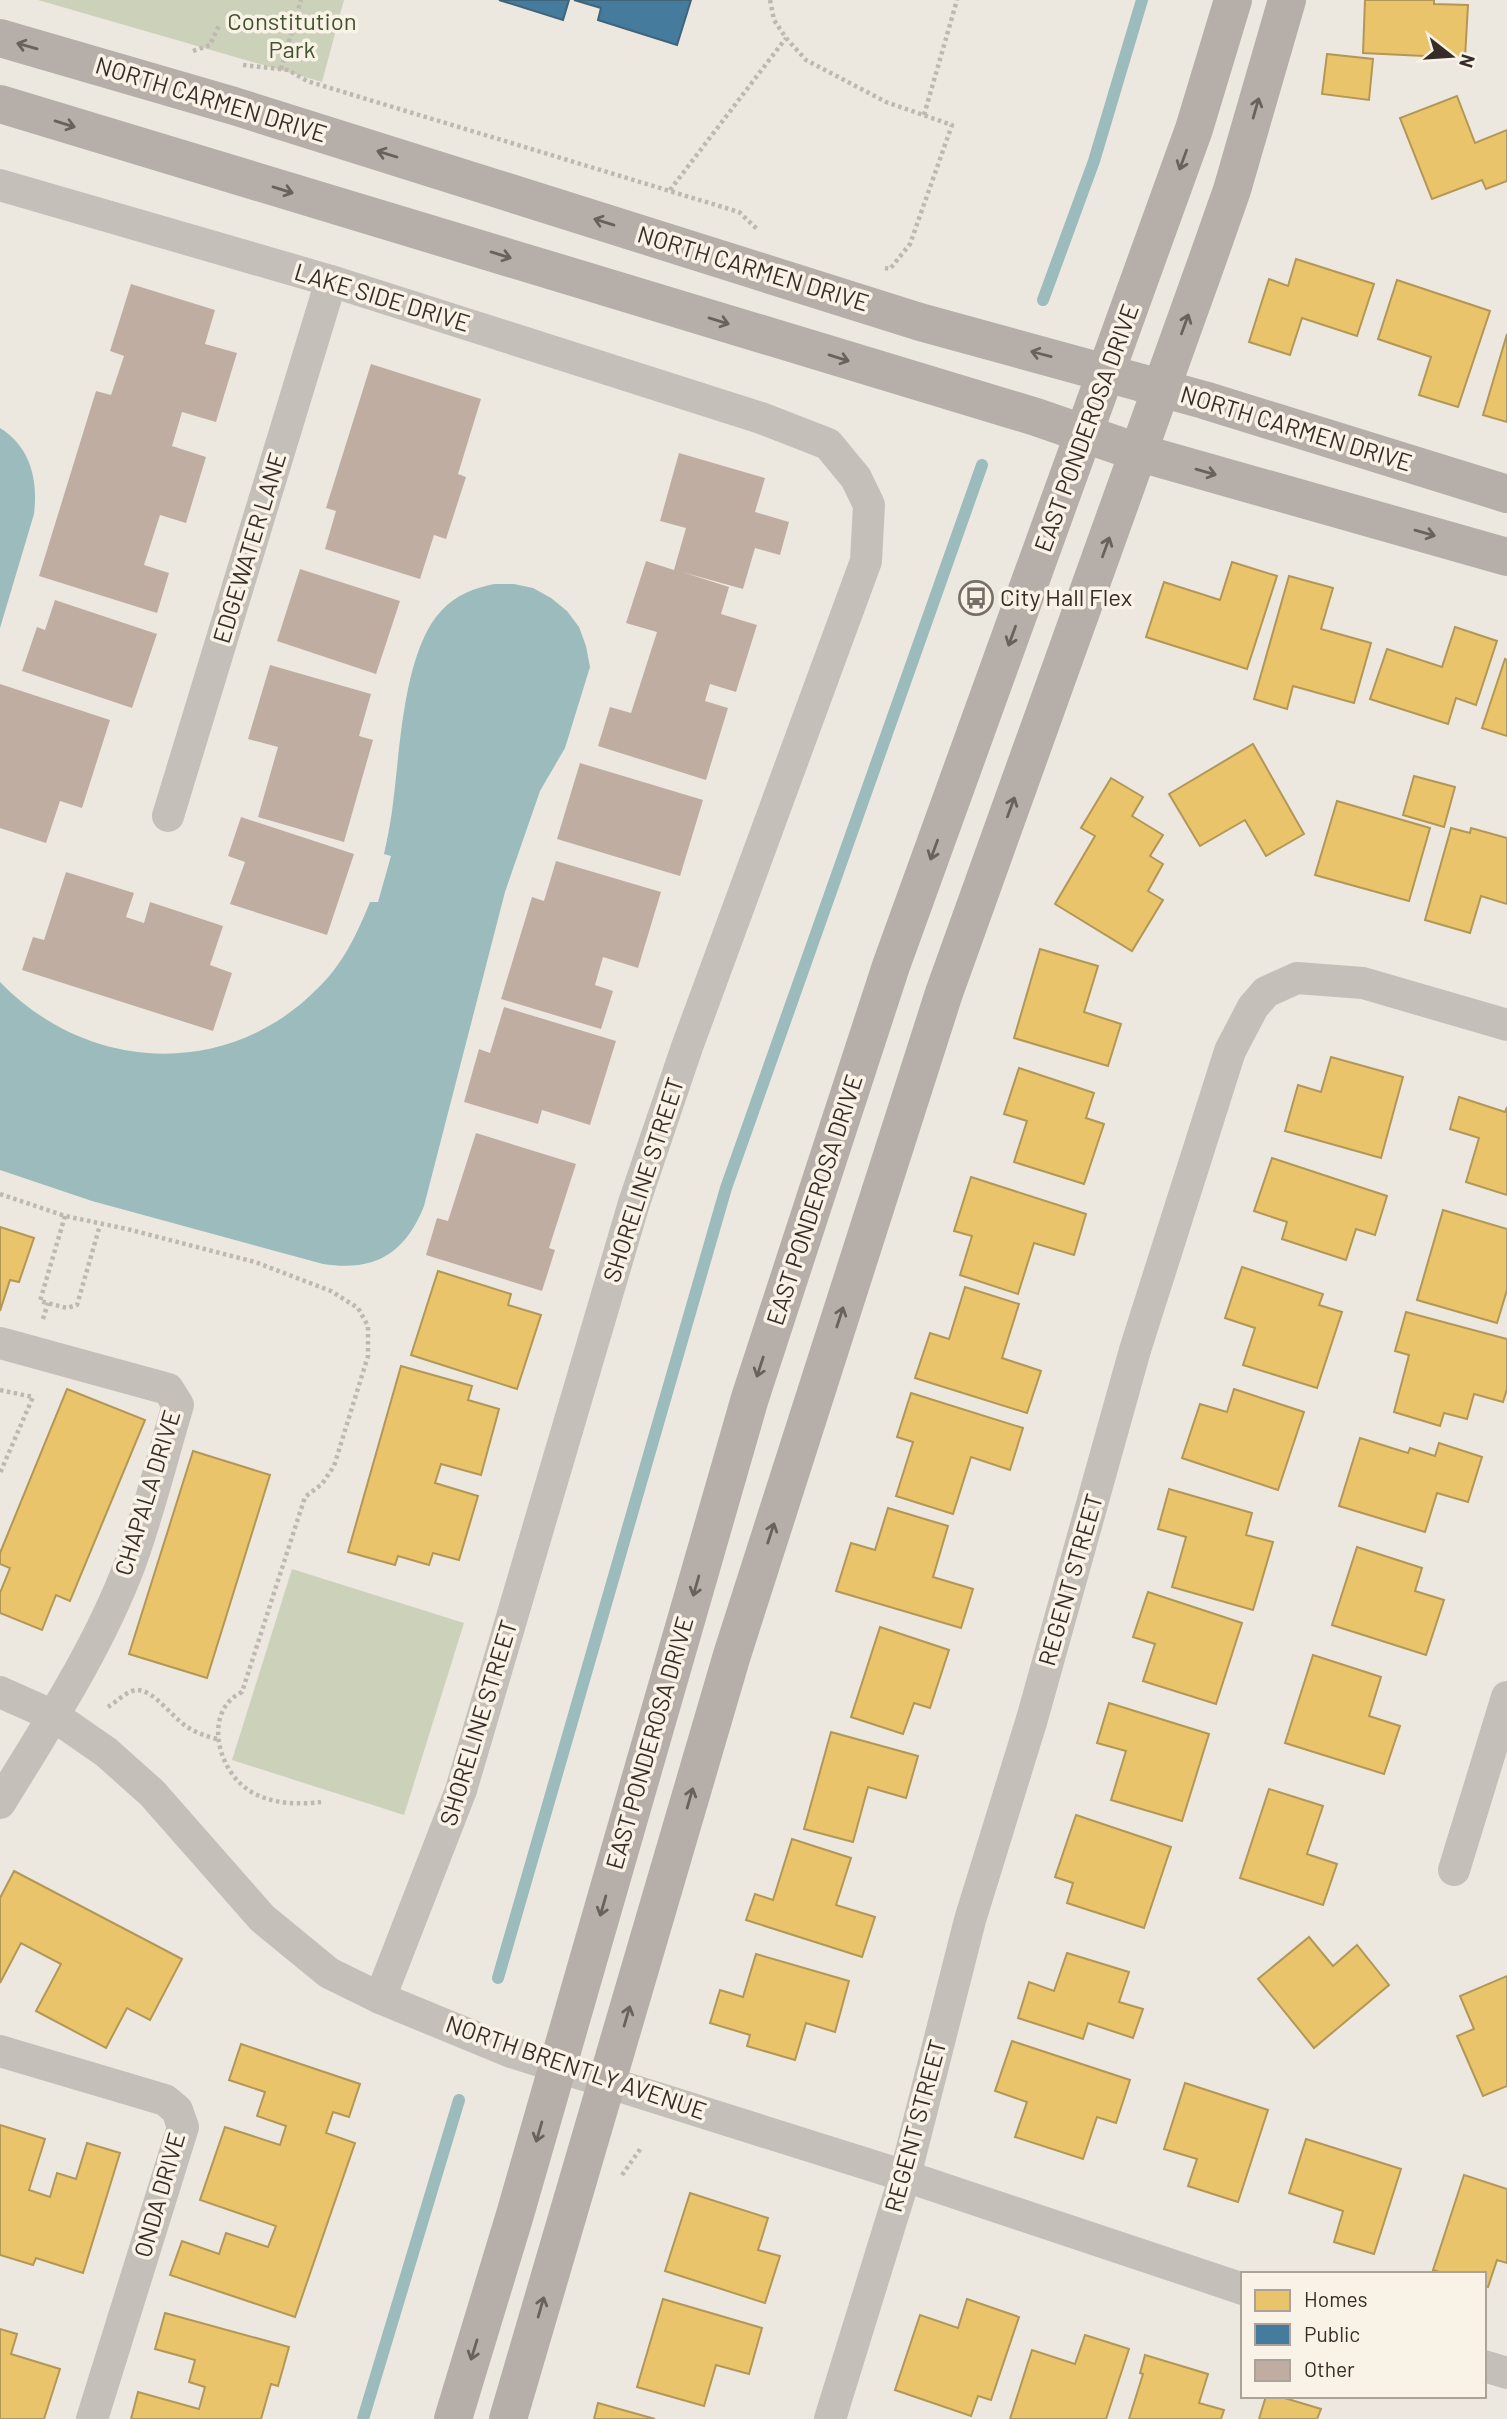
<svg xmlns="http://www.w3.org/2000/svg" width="1507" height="2419" font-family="Barlow,sans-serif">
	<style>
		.green { fill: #ccd2ba }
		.water { fill: #9cbbbd }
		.homes { fill: #e9c46a; stroke: #b39756; stroke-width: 2 }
		.public { fill: #457b9d; stroke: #40647a; stroke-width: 2 }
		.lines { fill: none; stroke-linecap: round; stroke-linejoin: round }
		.stream { stroke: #9cbbbd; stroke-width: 12 }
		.building { fill: #c0ada2 }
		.path { stroke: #beb8b1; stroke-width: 4.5; stroke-dasharray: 3.5 3.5; stroke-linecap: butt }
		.minor { stroke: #c5bfb9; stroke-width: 32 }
		.secondary { stroke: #b6afa9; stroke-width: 38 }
		.oneway { stroke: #69615c }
		.labels { text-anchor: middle; stroke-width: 7; stroke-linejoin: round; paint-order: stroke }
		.park-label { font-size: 24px; fill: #42542c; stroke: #f9f2e7 }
		.street-label { font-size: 24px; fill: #362d28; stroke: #f9f2e7 }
		.poi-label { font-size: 24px; fill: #362d28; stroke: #f9f2e7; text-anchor: start }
	</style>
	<rect width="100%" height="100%" fill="#ece8e0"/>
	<g class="green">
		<polygon points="38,0 344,0 322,82"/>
		<polygon points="292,1569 464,1623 404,1815 232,1760"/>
	</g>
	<g class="water">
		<path d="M0,428C31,447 38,481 34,514L0,628Z"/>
		<path d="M494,584H514L533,588L551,598L567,611L579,627L586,646L590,667L565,748L540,791L505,892L424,1206C405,1254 374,1272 323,1264L92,1201L0,1170V982C88,1073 228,1080 318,988C343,964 357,934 370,902H378L391,856L384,854C387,840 390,826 392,811C400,756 402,651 442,610C456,595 474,588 494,584Z"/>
	</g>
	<g class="homes">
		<polygon points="1365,0 1434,0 1434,4 1468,5 1465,58 1363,53"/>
		<polygon points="1327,54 1373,59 1369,100 1322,94"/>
		<polygon points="1457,96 1475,143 1507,130 1507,181 1486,189 1482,180 1432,199 1400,118"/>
		<polygon points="1296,259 1374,284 1357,336 1302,318 1290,355 1249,342 1269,279 1288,286"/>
		<polygon points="1397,280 1490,311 1458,407 1419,395 1431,357 1378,339"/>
		<polygon points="1507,334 1507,422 1483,415"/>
		<polygon points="1232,562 1277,576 1247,669 1146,637 1164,582 1220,600"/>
		<polygon points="1289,576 1333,588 1321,629 1371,643 1354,703 1293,686 1287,709 1254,699"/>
		<polygon points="1455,627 1497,641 1476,705 1456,698 1448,724 1370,699 1387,649 1442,667"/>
		<polygon points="1505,659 1507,660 1507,736 1482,728"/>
		<polygon points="1253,744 1304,834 1266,856 1245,820 1200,846 1169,794"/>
		<polygon points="1414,776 1455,787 1444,827 1403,815"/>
		<polygon points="1111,778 1143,797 1132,816 1163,835 1150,856 1163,864 1148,891 1163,900 1132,951 1055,904 1095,836 1081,828"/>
		<polygon points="1337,801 1430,828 1409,901 1315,875"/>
		<polygon points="1451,828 1470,833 1471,828 1507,838 1507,904 1481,896 1470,933 1425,920"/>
		<polygon points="1040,949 1098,966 1084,1012 1121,1024 1108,1066 1014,1038"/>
		<polygon points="1331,1057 1403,1077 1381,1158 1285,1131 1298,1085 1321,1092"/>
		<polygon points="1019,1068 1094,1093 1086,1118 1104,1124 1084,1184 1014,1162 1027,1121 1004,1114"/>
		<polygon points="1459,1097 1505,1112 1507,1107 1507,1195 1466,1182 1479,1138 1450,1129"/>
		<polygon points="1272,1158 1387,1196 1375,1235 1356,1229 1346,1260 1282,1239 1287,1222 1254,1211"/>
		<polygon points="971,1177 1086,1214 1074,1255 1034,1243 1018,1294 960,1275 972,1236 954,1231"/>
		<polygon points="1443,1210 1507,1229 1507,1290 1497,1323 1417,1300"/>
		<polygon points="0,1227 34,1238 19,1282 10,1280 0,1311"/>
		<polygon points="1242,1267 1323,1294 1319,1305 1342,1312 1317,1388 1243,1365 1255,1328 1225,1318"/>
		<polygon points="438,1271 511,1294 508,1305 541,1315 517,1389 411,1355"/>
		<polygon points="965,1287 1019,1304 1002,1358 1041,1371 1027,1413 915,1378 930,1333 949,1339"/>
		<polygon points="1406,1312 1507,1339 1507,1389 1503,1402 1474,1394 1467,1419 1444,1413 1440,1426 1394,1412 1409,1355 1395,1351"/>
		<polygon points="401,1366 472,1386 468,1400 499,1409 481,1475 441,1464 435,1483 478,1496 459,1560 433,1553 429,1565 398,1556 395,1565 348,1552"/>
		<polygon points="67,1389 145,1420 70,1601 56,1595 42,1630 0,1613 0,1593 10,1568 0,1564 0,1553"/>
		<polygon points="1234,1389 1304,1412 1278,1490 1182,1458 1200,1404 1227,1412"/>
		<polygon points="911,1393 1023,1428 1010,1470 971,1457 953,1514 896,1496 913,1442 897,1437"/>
		<polygon points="1360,1438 1408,1453 1410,1448 1435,1456 1439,1443 1482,1457 1468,1502 1437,1493 1425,1532 1339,1506"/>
		<polygon points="193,1451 270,1475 207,1678 129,1654"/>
		<polygon points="1169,1489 1252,1513 1246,1535 1273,1542 1253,1610 1172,1587 1186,1537 1158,1529"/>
		<polygon points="888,1508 948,1526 933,1577 973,1589 961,1628 836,1591 851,1543 875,1550"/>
		<polygon points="1357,1547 1422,1568 1415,1591 1444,1600 1426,1655 1332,1625"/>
		<polygon points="1148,1592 1242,1623 1216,1704 1143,1681 1155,1644 1133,1637"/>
		<polygon points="880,1627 949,1650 930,1708 914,1703 903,1734 851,1717"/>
		<polygon points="1313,1655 1381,1677 1369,1716 1400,1726 1384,1774 1285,1743"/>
		<polygon points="1109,1703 1209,1734 1182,1821 1111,1800 1126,1751 1097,1743"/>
		<polygon points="831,1732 918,1756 906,1798 868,1787 853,1842 804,1829"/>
		<polygon points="1269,1789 1323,1806 1307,1854 1337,1864 1323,1905 1240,1878"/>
		<polygon points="1076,1815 1171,1847 1144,1928 1067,1903 1073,1883 1055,1877"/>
		<polygon points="792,1839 851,1858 836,1905 875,1917 862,1957 746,1920 755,1894 773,1900"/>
		<polygon points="14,1871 182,1959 150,2020 127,2008 106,2048 36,2011 61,1964 21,1943 0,1983 0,1898"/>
		<polygon points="1309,1937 1333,1966 1357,1945 1389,1985 1314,2048 1258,1979"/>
		<polygon points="1067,1953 1129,1972 1119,2002 1143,2009 1133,2038 1088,2023 1083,2039 1018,2018 1029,1982 1054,1991"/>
		<polygon points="756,1954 849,1981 835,2032 806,2023 795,2060 747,2046 750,2035 710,2023 720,1990 743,1997"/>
		<polygon points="1507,1976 1507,2086 1483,2096 1457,2036 1474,2029 1460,1996"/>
		<polygon points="1012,2041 1130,2080 1116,2123 1097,2117 1083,2159 1015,2137 1027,2102 995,2091"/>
		<polygon points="241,2044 360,2084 349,2117 333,2112 326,2133 355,2143 295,2317 170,2275 182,2241 219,2254 226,2233 268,2247 276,2226 200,2200 225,2127 280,2145 286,2126 257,2116 265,2092 229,2080"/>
		<polygon points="1185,2083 1268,2110 1238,2202 1188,2186 1197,2159 1164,2149"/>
		<polygon points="0,2125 45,2139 29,2190 50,2197 57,2173 76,2179 87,2143 120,2153 83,2273 36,2258 33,2265 0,2255"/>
		<polygon points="1306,2139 1401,2169 1374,2254 1334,2242 1343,2211 1289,2193"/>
		<polygon points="1464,2175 1507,2189 1507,2263 1497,2260 1488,2287 1484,2286 1484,2274 1446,2274 1433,2270"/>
		<polygon points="690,2193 768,2218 758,2250 780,2256 765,2303 665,2271"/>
		<polygon points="663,2299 762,2328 749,2374 716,2365 704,2406 637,2387"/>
		<polygon points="967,2299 1019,2317 991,2400 978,2396 971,2416 895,2390 920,2315 958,2328"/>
		<polygon points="165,2313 289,2347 278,2386 271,2384 261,2419 131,2419 138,2392 199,2409 205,2387 189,2382 195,2360 155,2349"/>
		<polygon points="0,2329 17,2334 11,2354 60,2369 44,2419 0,2419"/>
		<polygon points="1085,2335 1129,2349 1106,2419 1010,2419 1032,2350 1075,2364"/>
		<polygon points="1145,2355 1208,2374 1199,2403 1224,2410 1221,2419 1129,2419 1143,2374 1140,2373"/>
		<polygon points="1266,2396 1278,2396 1321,2409 1317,2419 1259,2419"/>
		<polygon points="598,2403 655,2419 594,2419"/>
	</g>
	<g class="public">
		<polygon points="499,0 569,0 563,20"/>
		<polygon points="574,0 691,0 677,45 598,20 601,8"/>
	</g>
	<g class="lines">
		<g class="stream">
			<polyline points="1043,300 1094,161 1142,0"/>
			<polyline points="498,1978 726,1188 982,465"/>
			<polyline points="363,2419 459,2100"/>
		</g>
	</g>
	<g class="building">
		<polygon points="131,284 215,310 205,344 237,353 216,422 182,412 172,446 206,457 186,523 160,515 144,565 169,573 157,613 39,576 96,391 111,395 124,356 110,351"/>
		<polygon points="371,364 481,399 458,474 466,477 446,539 434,535 420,579 325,549 336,511 326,508"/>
		<polygon points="679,453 765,478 755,512 789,522 780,555 755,548 743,589 682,572 729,587 721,614 757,625 736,692 710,684 705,701 728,708 706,780 598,746 610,707 631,713 657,632 626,623 646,561 674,570 686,528 660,521"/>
		<polygon points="300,569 400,601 376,674 277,641"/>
		<polygon points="55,600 157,634 132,708 22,671 37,627 45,630"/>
		<polygon points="270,665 371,694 359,736 373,740 344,842 258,817 278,747 248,739"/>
		<polygon points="0,684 110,720 82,808 60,801 46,843 0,828"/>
		<polygon points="580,763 703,800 680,876 557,839"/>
		<polygon points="241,817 354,854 327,935 230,904 245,862 228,856"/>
		<polygon points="556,861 661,892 638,968 603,957 595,985 613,991 601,1029 501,999 532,897 544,901"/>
		<polygon points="66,872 134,893 126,917 144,923 150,902 223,926 210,965 232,973 213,1031 22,970 33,937 44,940"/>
		<polygon points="504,1007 616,1041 590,1125 542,1110 538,1124 464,1102 479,1049 490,1053"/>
		<polygon points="476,1133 576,1164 549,1248 555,1250 542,1291 426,1255 437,1218 448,1221"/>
	</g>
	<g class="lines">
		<g class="path">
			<polyline points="770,0 774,20 786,38 806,60 886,102 952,125 910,244 890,269 885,268"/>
			<polyline points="193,51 210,45 220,23"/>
			<polyline points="243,65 288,70 307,81 739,212 757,229"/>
			<polyline points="281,69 301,0"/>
			<polyline points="924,115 957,0"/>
			<polyline points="670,190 786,38"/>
			<path d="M0,1194L65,1216L127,1229L255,1262L331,1291L358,1308L368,1326V1356L334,1466L322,1484L305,1497L242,1692C203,1711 217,1768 247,1789C268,1804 296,1805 321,1802"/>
			<polyline points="65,1216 40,1301 67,1308 77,1305 100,1225"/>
			<polyline points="43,1319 48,1303"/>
			<polyline points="0,1390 33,1397 0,1473"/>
			<path d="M108,1707C116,1702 128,1690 137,1690C154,1690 172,1717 186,1726C196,1733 206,1736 217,1739"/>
			<polyline points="622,2175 641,2148"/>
		</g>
		<g class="minor">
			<polyline points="0,185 331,281 761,418 828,444 856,478 869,505 866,561 687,1047 634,1203 461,1790 380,1998"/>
			<polyline points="168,816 331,281"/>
			<path d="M0,1343L168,1389L178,1405C162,1458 149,1512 130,1564C98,1649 47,1726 0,1803"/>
			<polyline points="0,1692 54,1716 106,1752 152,1793 262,1918 329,1973 380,1998 511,2052 905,2176 1243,2289"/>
			<polyline points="1454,1870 1507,1697"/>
			<polyline points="0,2051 165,2100 177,2110 183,2127 92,2419"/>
			<polyline points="1484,2366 1507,2373"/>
			<polyline points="830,2419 905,2176 970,1920 1032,1719 1135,1350 1230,1051 1253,1007 1266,992 1297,978 1363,983 1507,1025"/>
		</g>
		<g class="secondary">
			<polyline points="0,38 234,106 920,322 1204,400 1507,494"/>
			<polyline points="0,104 1036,417 1140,453 1507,557"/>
			<polyline points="453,2419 514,2218 750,1398 891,966 1194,129 1233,0"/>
			<polyline points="508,2419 732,1655 944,993 1207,261 1232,190 1287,0"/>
		</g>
	</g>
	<defs><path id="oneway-shaft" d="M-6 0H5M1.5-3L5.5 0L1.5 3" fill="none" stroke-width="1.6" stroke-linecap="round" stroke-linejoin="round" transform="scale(1.75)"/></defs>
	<g class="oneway">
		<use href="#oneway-shaft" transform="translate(27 46) rotate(-164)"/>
		<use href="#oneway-shaft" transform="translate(1256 108) rotate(-74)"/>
		<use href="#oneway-shaft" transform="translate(65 124) rotate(17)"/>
		<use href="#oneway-shaft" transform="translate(387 154) rotate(-163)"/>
		<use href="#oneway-shaft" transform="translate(1183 160) rotate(110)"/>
		<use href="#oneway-shaft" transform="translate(283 190) rotate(17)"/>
		<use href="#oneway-shaft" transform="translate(604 222) rotate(-163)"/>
		<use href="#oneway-shaft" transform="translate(501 255) rotate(17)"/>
		<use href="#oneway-shaft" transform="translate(719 321) rotate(17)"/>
		<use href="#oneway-shaft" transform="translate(1185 324) rotate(-70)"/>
		<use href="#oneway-shaft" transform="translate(1041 354) rotate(-165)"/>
		<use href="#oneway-shaft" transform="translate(839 358) rotate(17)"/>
		<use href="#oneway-shaft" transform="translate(1206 472) rotate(16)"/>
		<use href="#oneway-shaft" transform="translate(1425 533) rotate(16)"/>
		<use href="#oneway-shaft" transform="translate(1106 547) rotate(-70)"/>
		<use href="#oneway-shaft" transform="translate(1012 636) rotate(110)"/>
		<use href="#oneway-shaft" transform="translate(1011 807) rotate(-70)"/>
		<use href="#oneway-shaft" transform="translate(934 850) rotate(110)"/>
		<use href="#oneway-shaft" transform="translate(840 1317) rotate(-72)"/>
		<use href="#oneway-shaft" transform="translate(760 1367) rotate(108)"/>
		<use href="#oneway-shaft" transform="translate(771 1533) rotate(-72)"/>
		<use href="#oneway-shaft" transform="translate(696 1586) rotate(106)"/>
		<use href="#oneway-shaft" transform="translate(690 1798) rotate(-74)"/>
		<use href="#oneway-shaft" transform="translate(603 1906) rotate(106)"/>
		<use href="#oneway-shaft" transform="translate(627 2016) rotate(-74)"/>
		<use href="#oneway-shaft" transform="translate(539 2132) rotate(106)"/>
		<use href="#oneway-shaft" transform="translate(541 2307) rotate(-74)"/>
		<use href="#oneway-shaft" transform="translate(474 2350) rotate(107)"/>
	</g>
	<defs>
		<g id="bus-ring" transform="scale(1.75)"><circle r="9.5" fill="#f9f2e7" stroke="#766e68" stroke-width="1.5"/><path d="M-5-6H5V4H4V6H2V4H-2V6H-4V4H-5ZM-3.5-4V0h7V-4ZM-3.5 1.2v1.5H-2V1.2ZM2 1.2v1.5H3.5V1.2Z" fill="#766e68"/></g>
	</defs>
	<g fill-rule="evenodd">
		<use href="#bus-ring" x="976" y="598"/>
	</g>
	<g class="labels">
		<g class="park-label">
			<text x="292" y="30">Constitution<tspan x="292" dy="28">Park</tspan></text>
		</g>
		<g class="street-label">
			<text transform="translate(211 100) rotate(17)" y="8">NORTH CARMEN DRIVE</text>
			<text transform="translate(753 269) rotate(17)" y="8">NORTH CARMEN DRIVE</text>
			<text transform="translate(382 298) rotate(17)" y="8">LAKE SIDE DRIVE</text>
			<text transform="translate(1087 428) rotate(-70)" y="8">EAST PONDEROSA DRIVE</text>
			<text transform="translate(1296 429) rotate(17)" y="8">NORTH CARMEN DRIVE</text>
			<text transform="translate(250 548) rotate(-73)" y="8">EDGEWATER LANE</text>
			<text transform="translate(644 1180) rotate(-72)" y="8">SHORELINE STREET</text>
			<text transform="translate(815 1200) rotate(-72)" y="8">EAST PONDEROSA DRIVE</text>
			<text transform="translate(148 1493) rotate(-73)" y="8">CHAPALA DRIVE</text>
			<text transform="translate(1071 1580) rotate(-74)" y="8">REGENT STREET</text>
			<text transform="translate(479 1723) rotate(-73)" y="8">SHORELINE STREET</text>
			<text transform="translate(650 1743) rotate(-74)" y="8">EAST PONDEROSA DRIVE</text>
			<text transform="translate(576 2068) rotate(19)" y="8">NORTH BRENTLY AVENUE</text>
			<text transform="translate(916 2126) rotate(-75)" y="8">REGENT STREET</text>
			<text transform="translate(160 2195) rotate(-74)" y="8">ONDA DRIVE</text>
		</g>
		<g class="poi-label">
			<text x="1000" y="606">City Hall Flex</text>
		</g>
	</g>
	<rect x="1241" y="2272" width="245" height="126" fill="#f9f2e7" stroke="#aba39b" stroke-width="2"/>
	<rect x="1255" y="2290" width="35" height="21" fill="#e9c46a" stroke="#aba39b" stroke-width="2"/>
	<text x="1304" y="2307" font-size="21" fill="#362d28">Homes</text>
	<rect x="1255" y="2324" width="35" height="21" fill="#457b9d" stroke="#aba39b" stroke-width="2"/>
	<text x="1304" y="2342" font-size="21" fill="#362d28">Public</text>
	<rect x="1255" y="2360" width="35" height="21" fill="#c0ada2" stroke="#aba39b" stroke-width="2"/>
	<text x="1304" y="2377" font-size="21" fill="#362d28">Other</text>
	<g transform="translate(1451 56) rotate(107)" stroke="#f9f2e7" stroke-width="5" paint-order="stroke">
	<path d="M0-5L12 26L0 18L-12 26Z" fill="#362d28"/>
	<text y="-10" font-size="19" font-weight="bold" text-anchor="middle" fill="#362d28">N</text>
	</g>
</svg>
